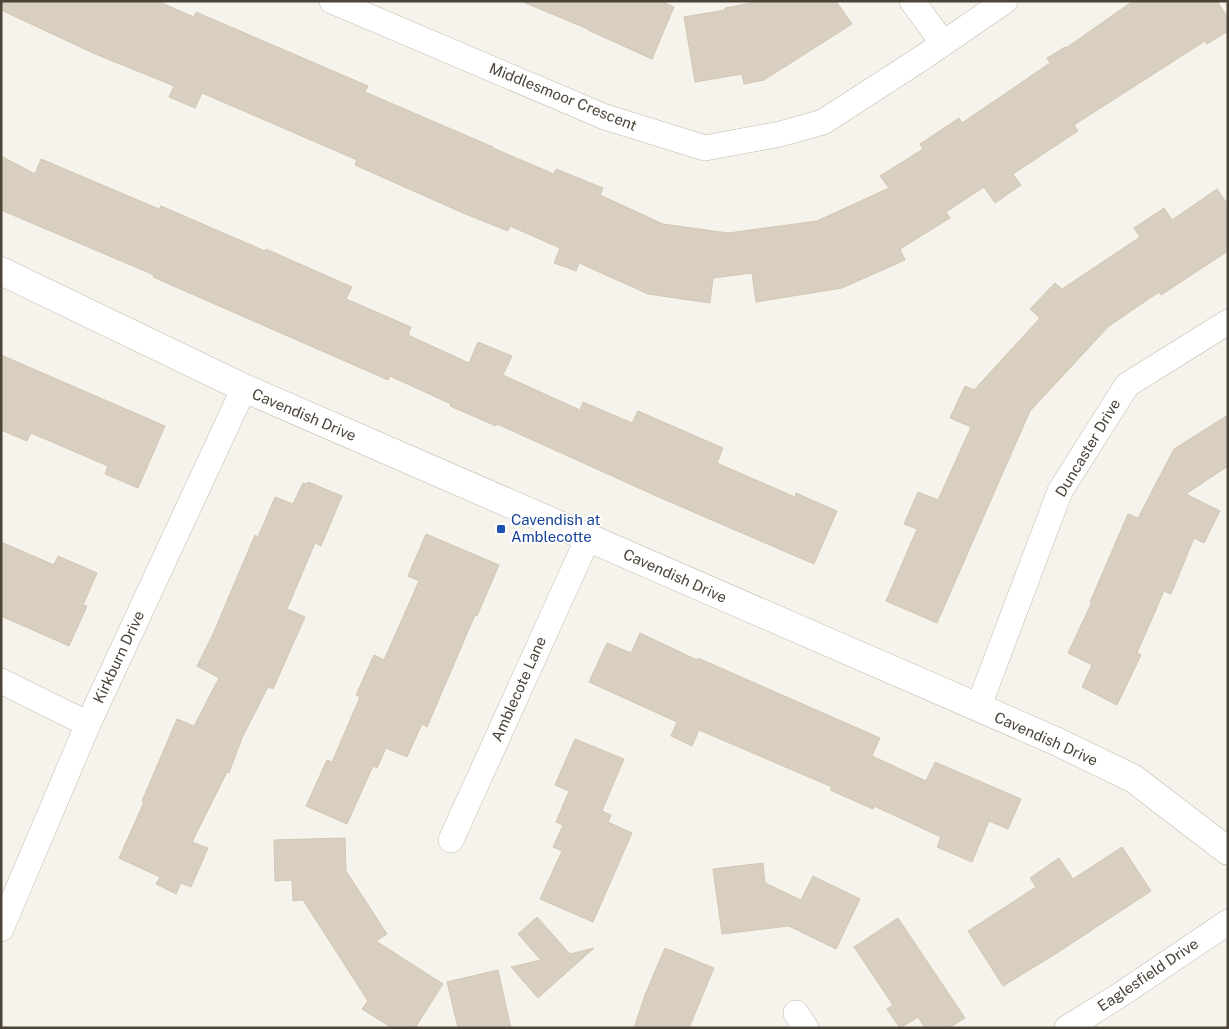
<svg xmlns="http://www.w3.org/2000/svg" width="1229" height="1029" font-family="'Public Sans',sans-serif">
	<style>
		.building { fill: #d8cfc1; stroke: #d3c7b4 }
		.lines { fill: none; stroke-linecap: round; stroke-linejoin: round }
		.minor-casing { stroke: #c2bbae; stroke-width: 26 }
		.tertiary-casing { stroke: #c2bbae; stroke-width: 29 }
		.minor { stroke: #fff; stroke-width: 25 }
		.tertiary { stroke: #fff; stroke-width: 28 }
		.transit-dot { fill: #1a4fb4; stroke: #fff; stroke-width: 2 }
		.labels { text-anchor: middle; stroke-width: 4; stroke-linejoin: round; paint-order: stroke }
		.street-label { font-size: 15px; fill: #4b4439; stroke: #fff }
		.transit-label { font-size: 15px; fill: #164399; stroke: #fff; text-anchor: start }
	</style>
	<rect width="100%" height="100%" fill="#f6f3ec"/>
	<g class="building">
		<polygon points="1,1 157,1 194,17 196,12 368,86 365,92 493,147 493,148 554,174 556,169 603,188 600,195 663,224 728,233 817,221 889,188 880,176 923,149 920,144 959,118 962,123 1050,63 1047,58 1065,47 1066,48 1133,1 1217,1 1228,18 1228,31 1207,44 1205,41 1074,125 1078,131 1013,174 1021,185 995,203 984,187 946,212 950,218 900,249 905,260 842,288 756,302 752,273 713,278 710,303 648,294 579,263 576,271 554,263 560,248 510,226 508,231 463,213 355,165 357,160 202,93 195,108 169,97 174,86 93,53 1,10"/>
		<polygon points="661,1 674,7 652,59 588,30 588,29 523,2"/>
		<polygon points="761,1 836,1 852,24 764,80 744,84 742,74 695,82 684,17 725,10 725,8"/>
		<polygon points="1,156 35,174 41,159 159,209 161,206 265,251 266,249 352,287 346,299 411,327 408,335 469,363 478,342 512,356 503,375 580,410 583,402 632,423 638,411 723,448 717,463 795,497 796,493 837,511 814,564 663,499 497,424 496,426 450,406 451,404 390,376 388,380 153,277 154,275 1,210"/>
		<polygon points="1217,189 1228,205 1228,251 1161,295 1159,292 1109,326 1030,411 937,623 886,601 917,529 904,524 918,492 938,500 971,427 950,418 965,386 974,390 1040,318 1030,309 1055,283 1062,289 1140,237 1134,228 1164,208 1172,220"/>
		<polygon points="1,355 165,426 138,488 105,474 108,466 31,433 27,441 1,430"/>
		<polygon points="1228,415 1228,466 1186,494 1220,511 1204,543 1194,538 1171,594 1164,591 1137,653 1141,655 1117,705 1082,687 1092,665 1068,653 1092,602 1090,602 1128,514 1138,518 1174,449"/>
		<polygon points="308,482 342,496 321,546 315,543 287,609 305,617 273,689 268,687 242,738 229,773 227,772 192,842 208,848 191,887 181,883 176,894 156,884 160,877 119,858 144,802 142,801 177,719 194,726 219,678 197,666 213,634 255,535 258,537 275,497 293,504 303,483 307,484"/>
		<polygon points="426,534 499,565 477,616 475,615 427,727 422,724 407,757 386,748 377,768 373,766 347,824 306,806 327,760 332,762 360,697 356,695 374,655 384,660 419,581 408,576"/>
		<polygon points="1,542 54,565 58,556 97,573 83,605 87,606 69,646 1,616"/>
		<polygon points="640,633 697,660 698,658 880,738 872,756 926,781 935,762 1021,799 1008,829 989,821 972,862 937,847 941,837 874,806 873,809 830,790 832,787 699,730 692,746 671,736 677,722 589,682 607,643 631,653"/>
		<polygon points="575,739 624,759 602,811 611,815 608,822 632,833 593,922 540,899 562,851 553,847 563,825 556,822 569,791 555,785"/>
		<polygon points="345,838 346,871 387,934 376,941 443,984 415,1028 392,1028 362,1009 368,1001 348,970 303,900 293,901 292,880 275,881 274,840"/>
		<polygon points="1122,847 1151,891 1054,955 1003,986 968,931 1036,887 1030,878 1059,858 1073,879"/>
		<polygon points="763,863 765,883 801,900 813,876 860,899 836,949 789,926 722,934 713,869"/>
		<polygon points="537,917 570,954 594,948 538,998 511,967 541,960 518,934"/>
		<polygon points="898,918 965,1018 949,1028 925,1028 918,1017 900,1028 887,1009 893,1005 854,947"/>
		<polygon points="665,948 714,968 689,1028 634,1028 645,995"/>
		<polygon points="498,970 511,1028 458,1028 447,982"/>
	</g>
	<g class="lines">
		<g class="minor-casing">
			<g id="minor">
				<polyline points="332,1 605,117 705,148 780,134 823,122 925,56 1005,1"/>
				<polyline points="912,1 943,43"/>
				<polyline points="1,681 88,724"/>
				<polyline points="978,708 1060,491 1127,385 1228,322"/>
				<polyline points="451,840 588,538"/>
				<polyline points="1,929 88,724 244,388"/>
				<polyline points="796,1013 806,1028"/>
				<polyline points="1067,1028 1120,995 1228,922"/>
			</g>
		</g>
		<g class="tertiary-casing">
			<polyline id="tertiary" points="1,271 244,388 1058,742 1134,779 1228,851"/>
		</g>
		<use href="#minor" class="minor"/>
		<use href="#tertiary" class="tertiary"/>
	</g>
	<rect class="transit-dot" x="496" y="524" width="10" height="10" rx="2.5"/>
	<g class="labels">
		<g class="street-label">
			<text transform="translate(563 97) rotate(22)" y="5">Middlesmoor Crescent</text>
			<text transform="translate(304 415) rotate(23)" y="5">Cavendish Drive</text>
			<text transform="translate(1088 448) rotate(-59)" y="5">Duncaster Drive</text>
			<text transform="translate(675 576) rotate(24)" y="5">Cavendish Drive</text>
			<text transform="translate(119 657) rotate(-65)" y="5">Kirkburn Drive</text>
			<text transform="translate(519 689) rotate(-66)" y="5">Amblecote Lane</text>
			<text transform="translate(1046 739) rotate(24)" y="5">Cavendish Drive</text>
			<text transform="translate(1148 975) rotate(-34)" y="5">Eaglesfield Drive</text>
		</g>
		<g class="transit-label">
			<text x="511" y="525">Cavendish at<tspan x="511" dy="17">Amblecotte</tspan></text>
		</g>
	</g>
	<rect width="1229" height="1029" fill="none" stroke="#4b4439" stroke-width="5"/>
</svg>
